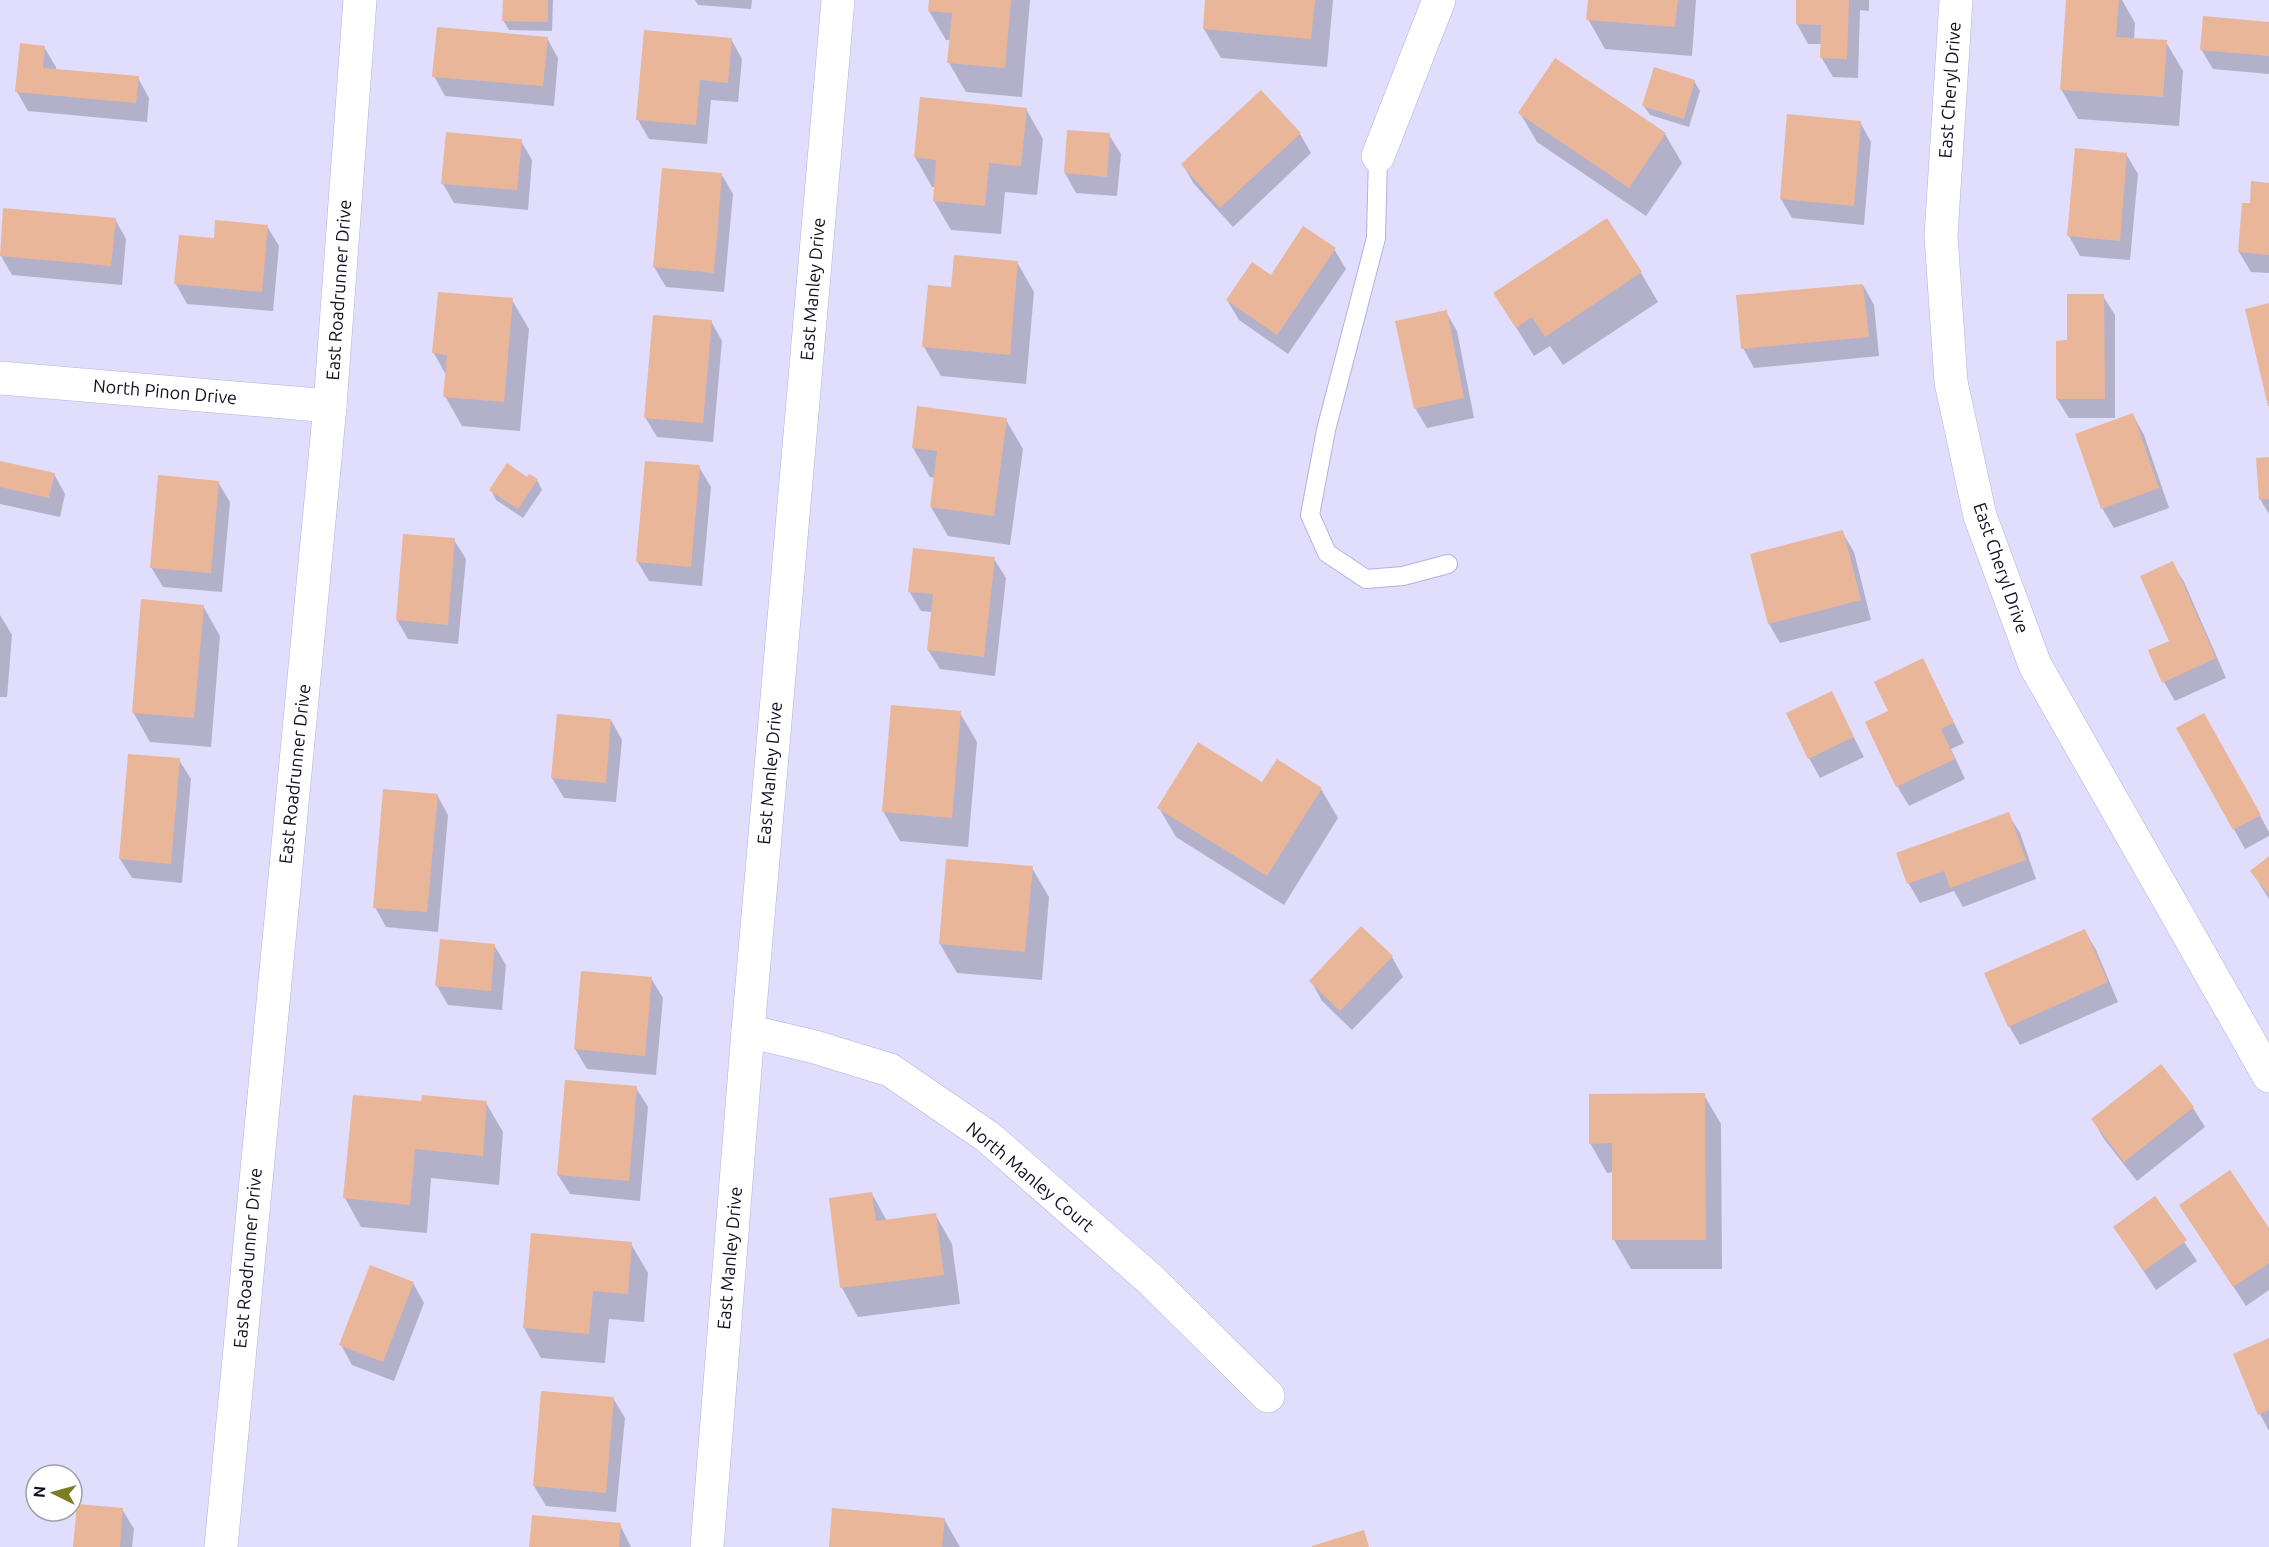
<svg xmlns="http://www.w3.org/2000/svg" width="2269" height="1547" font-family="Ubuntu,sans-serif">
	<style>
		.shadow { fill: #0003 }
		.building { fill: #eab69a }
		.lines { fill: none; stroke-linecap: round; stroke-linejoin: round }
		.lane-casing { stroke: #b4b0e2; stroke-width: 20 }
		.street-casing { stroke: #b4b0e2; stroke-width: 34 }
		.lane { stroke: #fff; stroke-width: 18 }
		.street { stroke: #fff; stroke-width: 33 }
		.labels { text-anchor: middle; stroke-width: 4.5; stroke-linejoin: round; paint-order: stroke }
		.street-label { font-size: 18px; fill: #120f21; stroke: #fff }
	</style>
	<rect width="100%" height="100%" fill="#e0ddfd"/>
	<g class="shadow">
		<polygon points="504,0 553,0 552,31 509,30 503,20"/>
		<polygon points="695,0 752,0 751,9 698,5"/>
		<polygon points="930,0 1030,0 1022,97 966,92 949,63 951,40 946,40 929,11"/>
		<polygon points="1207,0 1333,0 1327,67 1221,58 1204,29"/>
		<polygon points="1589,0 1696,0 1692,56 1605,49 1588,19"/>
		<polygon points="1798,0 1869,0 1869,11 1860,10 1858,78 1833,77 1821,57 1822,44 1808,44 1797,24"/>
		<polygon points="2067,0 2122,0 2135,23 2134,39 2166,42 2183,71 2179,126 2078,119 2061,89"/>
		<polygon points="2269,23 2269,74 2213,69 2201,49"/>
		<polygon points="547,38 558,58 554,106 445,96 434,76"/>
		<polygon points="731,39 742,59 738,102 711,100 707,144 649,139 638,120"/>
		<polygon points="44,47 56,67 56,71 138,78 149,98 147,122 28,111 17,92"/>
		<polygon points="1694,81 1700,91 1689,127 1650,115 1644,106"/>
		<polygon points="1026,109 1043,139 1037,195 1005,192 1001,234 951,230 934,201 935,187 932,187 915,157"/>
		<polygon points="1520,113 1665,134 1682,163 1646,216 1537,142"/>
		<polygon points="1860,122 1871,142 1864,225 1792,218 1781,199"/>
		<polygon points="1300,134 1311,153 1233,227 1194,184 1183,165"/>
		<polygon points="1109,135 1121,154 1117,196 1076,193 1065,173"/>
		<polygon points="521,141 532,160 528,210 454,203 443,184"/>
		<polygon points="2126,154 2138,174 2130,260 2080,256 2069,236"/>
		<polygon points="722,175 733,194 724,292 666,287 654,267"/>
		<polygon points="2269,184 2269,273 2251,272 2239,252 2251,205"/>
		<polygon points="115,219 126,239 122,285 12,275 1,256"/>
		<polygon points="267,226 279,246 273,311 187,304 176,284 215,240"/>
		<polygon points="1334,249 1346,269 1288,354 1239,320 1227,300 1271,277"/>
		<polygon points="1017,262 1034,292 1026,384 941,376 924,347"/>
		<polygon points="1641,273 1658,302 1563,365 1550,346 1534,356 1495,294"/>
		<polygon points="1863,285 1874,305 1879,356 1754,368 1743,348"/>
		<polygon points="2103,296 2115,315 2115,418 2069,418 2057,399"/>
		<polygon points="512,300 529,329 520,431 462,426 445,396 446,375 434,353"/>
		<polygon points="1446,312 1457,331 1474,418 1427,428 1415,408"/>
		<polygon points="711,321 722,341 713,442 657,437 645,417"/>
		<polygon points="2133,415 2144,435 2169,508 2114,528 2102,508"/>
		<polygon points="1006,420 1023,449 1010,545 948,536 931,507 935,478 930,477 913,448"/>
		<polygon points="2269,459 2269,514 2260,499"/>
		<polygon points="0,462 54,474 65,494 60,517 0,504"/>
		<polygon points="699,467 711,487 702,586 649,581 637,561"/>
		<polygon points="527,479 537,480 542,490 523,518 496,500 491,490"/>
		<polygon points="218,482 230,502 222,592 163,587 151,567"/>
		<polygon points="1842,532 1854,552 1871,620 1780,643 1769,624 1752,556"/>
		<polygon points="454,540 466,559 458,644 408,639 397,620"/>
		<polygon points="994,559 1006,578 995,676 940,669 928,650 932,612 921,611 909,591"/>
		<polygon points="2172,563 2184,582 2226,678 2175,701 2164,682 2171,641"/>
		<polygon points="203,606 220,636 211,747 150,742 133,712"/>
		<polygon points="0,615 12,635 7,697 0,697"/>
		<polygon points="1933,680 1964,743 1951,749 1965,779 1909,806 1897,786 1890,712"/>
		<polygon points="1831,693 1864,757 1820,778 1809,758"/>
		<polygon points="960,713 977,742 968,847 900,841 883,811"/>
		<polygon points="611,720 622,740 616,802 564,798 552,778"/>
		<polygon points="2178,729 2215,734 2269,832 2269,836 2245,849"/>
		<polygon points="179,760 191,779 182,883 132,878 120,859"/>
		<polygon points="1263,784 1321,789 1338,818 1284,905 1176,837 1159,808"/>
		<polygon points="437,795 448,815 438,932 386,927 375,907"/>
		<polygon points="2008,814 2020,833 2036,879 1963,907 1954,891 1920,903 1909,884 1898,854"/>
		<polygon points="2269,858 2269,899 2252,872"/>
		<polygon points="1032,868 1049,897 1042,980 957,973 940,944"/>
		<polygon points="2085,931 2096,950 2118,1002 2020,1045 2009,1026"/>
		<polygon points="494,945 506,965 502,1010 448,1005 437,986"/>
		<polygon points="1392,957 1403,977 1352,1030 1322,1001 1311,981"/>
		<polygon points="651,978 663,998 656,1075 587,1069 575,1049"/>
		<polygon points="2161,1066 2193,1108 2205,1127 2137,1181 2104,1139 2093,1120"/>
		<polygon points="636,1088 648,1107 640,1201 570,1194 558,1175"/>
		<polygon points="1704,1095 1721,1124 1722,1269 1631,1269 1614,1240 1614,1172 1607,1173 1590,1143"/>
		<polygon points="423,1103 486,1103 503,1132 499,1185 431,1178 427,1233 361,1227 345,1198"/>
		<polygon points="872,1194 887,1221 935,1214 952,1244 960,1304 858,1317 842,1288 830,1199"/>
		<polygon points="2155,1199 2197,1261 2156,1290 2115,1228"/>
		<polygon points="2181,1206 2269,1231 2269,1290 2246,1306"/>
		<polygon points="532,1235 631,1244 648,1273 644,1322 609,1319 605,1363 541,1358 524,1328"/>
		<polygon points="413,1283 424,1303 394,1381 352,1365 341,1345"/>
		<polygon points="2269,1340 2269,1431 2260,1414"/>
		<polygon points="613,1398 625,1418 616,1512 546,1506 534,1486"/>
		<polygon points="122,1509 134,1529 132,1547 75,1547"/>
		<polygon points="944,1519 960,1547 830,1547"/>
		<polygon points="620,1525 631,1547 530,1547"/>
	</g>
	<g class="building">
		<polygon points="503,0 548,0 548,22 502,21"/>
		<polygon points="929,0 1011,0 1005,68 947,63 952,13 928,11"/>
		<polygon points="1205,0 1315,0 1311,39 1203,29"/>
		<polygon points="1588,0 1678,0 1675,27 1586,20"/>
		<polygon points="1796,0 1849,0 1847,59 1820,58 1821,25 1796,24"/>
		<polygon points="2066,0 2119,0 2116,37 2167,40 2163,97 2060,90"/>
		<polygon points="2203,16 2269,22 2269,56 2200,50"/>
		<polygon points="437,27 548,37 543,86 432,77"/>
		<polygon points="644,30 732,38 728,83 700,80 696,125 636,120"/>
		<polygon points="20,43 45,46 43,68 139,76 136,103 15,92"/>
		<polygon points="1555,58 1666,133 1629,188 1518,113"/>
		<polygon points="1654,67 1695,80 1684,119 1642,106"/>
		<polygon points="1261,90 1301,133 1220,208 1181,164"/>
		<polygon points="920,97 1027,108 1021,166 989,163 985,206 933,201 936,160 914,157"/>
		<polygon points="1787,114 1861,121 1854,206 1780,199"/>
		<polygon points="1067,130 1110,133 1107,177 1064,173"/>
		<polygon points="446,132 522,139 517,190 441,184"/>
		<polygon points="2075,148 2127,153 2120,241 2067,236"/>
		<polygon points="662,168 722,173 714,273 653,267"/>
		<polygon points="2251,181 2269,183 2269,255 2238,252 2242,203 2250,203"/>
		<polygon points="3,208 116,218 111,266 0,256"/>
		<polygon points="1607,218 1642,272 1545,337 1532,317 1516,328 1493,293"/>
		<polygon points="215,220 268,225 262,292 174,284 179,235 214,238"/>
		<polygon points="1303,226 1336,248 1277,335 1226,300 1252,262 1271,275"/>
		<polygon points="954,255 1018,261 1010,355 922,347 928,285 951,287"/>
		<polygon points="1863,284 1869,337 1741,349 1736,295"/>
		<polygon points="438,292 513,298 504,402 443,397 447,355 432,353"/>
		<polygon points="2067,294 2104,294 2105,399 2056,399 2056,341 2067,340"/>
		<polygon points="2269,303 2269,406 2268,406 2245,309"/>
		<polygon points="1447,310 1464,398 1414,409 1395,321"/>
		<polygon points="653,315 712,320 703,423 644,418"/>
		<polygon points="917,406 1007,418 994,516 930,507 937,451 912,448"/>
		<polygon points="2133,413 2159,488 2101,509 2075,434"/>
		<polygon points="2269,457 2269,499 2259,500 2256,458"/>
		<polygon points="0,461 55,473 49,498 0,487"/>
		<polygon points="645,461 700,465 691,567 636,562"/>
		<polygon points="507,463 527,477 529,474 538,479 518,509 489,490"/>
		<polygon points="158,475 219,481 211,573 150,568"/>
		<polygon points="1843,530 1861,600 1768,624 1750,554"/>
		<polygon points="403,534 455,538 448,625 396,620"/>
		<polygon points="913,548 995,557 984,657 927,650 933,594 908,592"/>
		<polygon points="2173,561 2216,658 2162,683 2148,650 2169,641 2140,576"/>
		<polygon points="141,599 204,605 194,718 132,713"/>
		<polygon points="1923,658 1954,723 1941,729 1955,759 1896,787 1865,722 1888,711 1874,682"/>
		<polygon points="1832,691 1854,737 1808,759 1786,713"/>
		<polygon points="891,705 961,711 952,818 882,812"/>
		<polygon points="2204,713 2261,815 2233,830 2176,728"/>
		<polygon points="557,714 611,719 606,783 551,778"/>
		<polygon points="1198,742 1262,782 1277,759 1322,788 1267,876 1157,808"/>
		<polygon points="128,754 180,758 171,864 119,859"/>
		<polygon points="383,789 438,794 427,912 373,908"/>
		<polygon points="2009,812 2026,860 1950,888 1944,871 1907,884 1896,853"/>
		<polygon points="2269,856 2269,895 2250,871"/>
		<polygon points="946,859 1033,866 1025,952 939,944"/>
		<polygon points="1361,926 1393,956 1340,1011 1309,981"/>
		<polygon points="2085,929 2108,982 2008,1027 1984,973"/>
		<polygon points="440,939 495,944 491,991 435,986"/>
		<polygon points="581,971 652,977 645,1056 574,1049"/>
		<polygon points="2161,1064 2194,1107 2124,1162 2091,1119"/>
		<polygon points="565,1080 637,1086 629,1181 557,1175"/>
		<polygon points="1705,1093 1706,1240 1612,1240 1612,1143 1589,1144 1589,1094"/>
		<polygon points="353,1095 421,1101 422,1095 487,1101 483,1156 415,1149 410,1205 343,1198"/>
		<polygon points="2230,1170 2269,1228 2269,1263 2233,1287 2179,1205"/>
		<polygon points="872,1192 876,1221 936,1213 944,1275 840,1288 829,1198"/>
		<polygon points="2155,1196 2187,1240 2144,1271 2113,1227"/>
		<polygon points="531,1233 632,1242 628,1294 593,1291 589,1334 523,1328"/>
		<polygon points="370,1265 414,1282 383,1362 339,1345"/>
		<polygon points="2269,1338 2269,1410 2258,1415 2233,1354"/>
		<polygon points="541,1391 614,1397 606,1493 533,1486"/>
		<polygon points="77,1504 123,1508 120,1547 73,1547"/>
		<polygon points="832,1508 945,1518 942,1547 829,1547"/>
		<polygon points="532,1515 621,1523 619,1547 529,1547"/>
		<polygon points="1364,1530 1369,1547 1312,1547 1312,1546"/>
	</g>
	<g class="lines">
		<g class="lane-casing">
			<polyline id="lane" points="1378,156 1376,238 1326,430 1310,515 1327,553 1366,579 1403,576 1448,564"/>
		</g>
		<g class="street-casing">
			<g id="street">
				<polyline points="1956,0 1941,236 1951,382 1980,516 2035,665 2269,1076"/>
				<polyline points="1378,156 1439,0"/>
				<polyline points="0,378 330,406"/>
				<polyline points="748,1031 815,1047 890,1070 988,1137 1151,1280 1268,1396"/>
				<polyline points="221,1547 330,406 360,0"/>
				<polyline points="707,1547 748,1031 838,0"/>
			</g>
		</g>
		<use href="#lane" class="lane"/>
		<use href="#street" class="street"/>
	</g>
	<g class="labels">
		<g class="street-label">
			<text transform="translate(1950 90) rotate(-86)" y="6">East Cheryl Drive</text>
			<text transform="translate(813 289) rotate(-85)" y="6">East Manley Drive</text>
			<text transform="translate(339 290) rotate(-86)" y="6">East Roadrunner Drive</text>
			<text transform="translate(165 392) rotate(5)" y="6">North Pinon Drive</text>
			<text transform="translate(2001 568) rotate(71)" y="6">East Cheryl Drive</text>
			<text transform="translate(770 773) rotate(-85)" y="6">East Manley Drive</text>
			<text transform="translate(295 774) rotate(-84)" y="6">East Roadrunner Drive</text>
			<text transform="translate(1030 1177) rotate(40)" y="6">North Manley Court</text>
			<text transform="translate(248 1258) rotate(-85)" y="6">East Roadrunner Drive</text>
			<text transform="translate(730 1258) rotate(-85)" y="6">East Manley Drive</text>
		</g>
	</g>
	<g transform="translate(54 1493) rotate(275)"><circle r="28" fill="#ffffff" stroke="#a09fa6" stroke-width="1.5"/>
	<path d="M0-4.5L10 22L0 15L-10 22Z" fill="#7c7c23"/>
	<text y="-9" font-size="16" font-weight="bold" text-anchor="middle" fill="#120f21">N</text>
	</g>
</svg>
